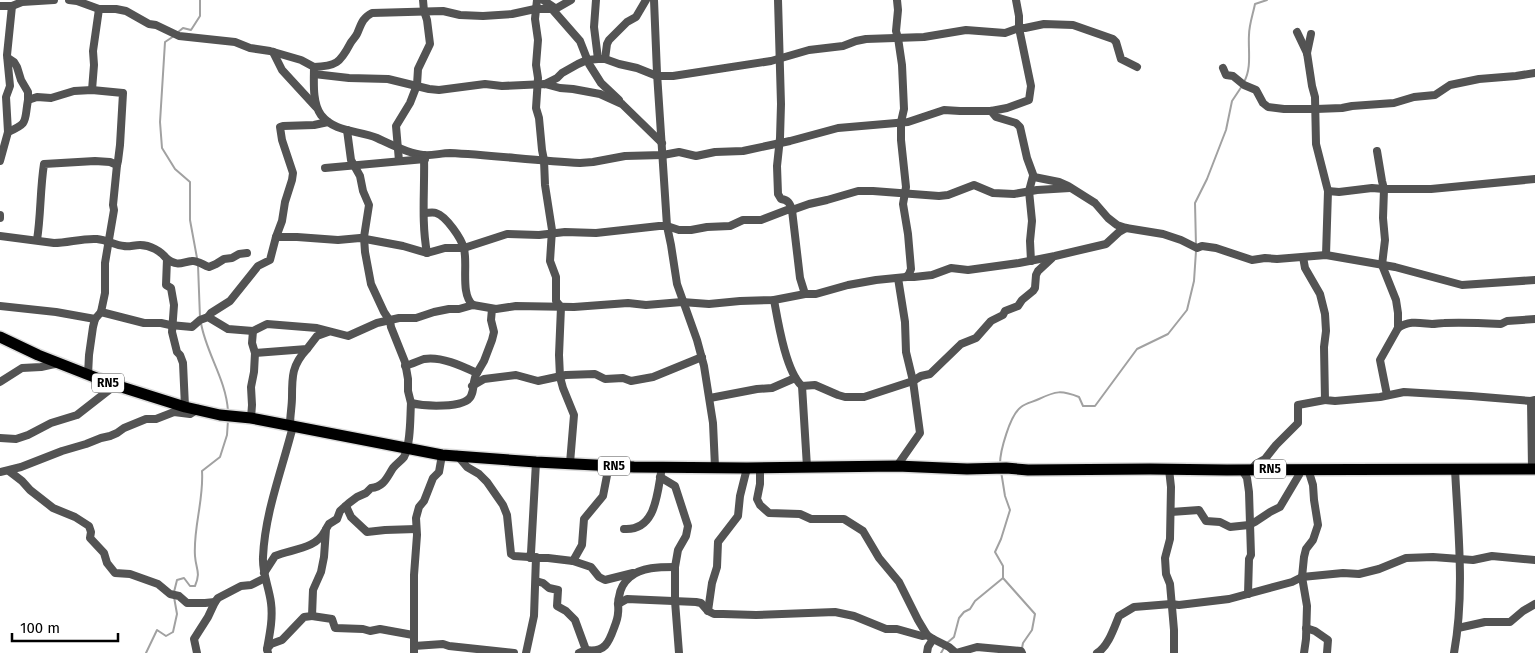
<svg xmlns="http://www.w3.org/2000/svg" width="1535" height="653" font-family="'Fira Sans',sans-serif">
	<style>
		.lines { fill: none; stroke-linecap: round; stroke-linejoin: round }
		.stream { stroke: #a1a1a1; stroke-width: 2 }
		.highway-casing { stroke: #dbdbdb; stroke-width: 14 }
		.minor { stroke: #535353; stroke-width: 8 }
		.highway { stroke: #000; stroke-width: 11 }
		.labels { text-anchor: middle; stroke-width: 5; stroke-linejoin: round; paint-order: stroke }
		.shield { fill: #fff; stroke: #4c4c4c; stroke-width: 1 }
		.shield-label { font-size: 12px; font-weight: bold; fill: #000 }
	</style>
	<rect width="100%" height="100%" fill="#fff"/>
	<g class="lines">
		<g class="stream">
			<polyline points="177,33 183,28 191,30 200,16 200,0"/>
			<polyline points="174,36 165,42 160,122 162,148 175,169 190,182 190,220 197,258"/>
			<path d="M1244,82C1252,68 1248,50 1249,35C1249,25 1253,14 1255,4L1267,0"/>
			<polyline points="1196,246 1195,203 1207,179 1226,130 1232,101 1242,86"/>
			<polyline points="198,265 200,318"/>
			<path d="M201,323C206,353 226,379 228,411"/>
			<path d="M1000,464C1000,451 1010,415 1021,407C1026,403 1033,402 1039,399C1056,391 1061,390 1079,397L1083,406H1095L1137,349L1168,334L1187,310L1194,281L1196,251"/>
			<polyline points="1001,471 1005,496 1010,510 1001,539 995,552 1003,566 1003,578 1035,614 1032,630 1023,643 1022,648"/>
			<path d="M174,592L177,580L184,578L190,586H195C201,572 196,570 195,556C193,528 204,500 202,471L220,457L227,435L228,420"/>
			<polyline points="947,643 954,637 959,618 964,612 970,609 975,601 1003,578"/>
			<polyline points="146,653 157,630 166,636 173,632 177,614 174,597"/>
			<polyline points="941,653 945,646"/>
		</g>
		<g class="highway-casing">
			<polyline id="highway" points="0,337 38,355 112,384 185,407 220,415 251,418 442,455 536,462 634,467 747,468 897,466 967,469 1006,468 1028,470 1150,469 1227,470 1535,469"/>
		</g>
		<g class="minor">
			<polyline points="69,0 77,1 99,9 116,9 126,11 149,24 156,25 179,36 235,42 250,48 270,51 301,60 314,67"/>
			<polyline points="537,0 535,19 538,40 536,65 538,78 536,108 539,118 542,150 544,160 545,185 552,230 550,261 556,277 556,301 561,307 559,355 560,377 563,388 574,415 570,463"/>
			<polyline points="543,0 555,8"/>
			<path d="M571,0L557,8L552,9H535L512,14L483,16L460,15L443,11L372,13C362,18 361,25 357,34C355,38 352,40 350,44C340,63 336,66 314,67C314,81 312,103 321,115C335,133 359,130 377,138C390,144 409,154 423,155C432,156 441,153 450,153C493,155 537,161 580,163L593,162L625,156L663,155L679,152L696,156L715,152L743,151L790,141L838,128L908,122L944,110L960,111H991L1007,108L1029,100L1031,86L1019,28V16L1016,0"/>
			<polyline points="596,0 594,27 598,59"/>
			<polyline points="654,0 657,73 667,226 671,245 677,284 697,340 704,366 713,423 715,467"/>
			<path d="M778,0L781,104L780,138L777,166L778,194L781,199C788,200 790,203 792,210L800,278L805,294"/>
			<polyline points="897,0 898,10 896,31 898,38 902,65 904,109 901,122 901,140 906,187 903,204 908,234 911,269 909,274 906,277"/>
			<polyline points="0,6 12,6 22,2 54,0"/>
			<polyline points="552,9 580,41 589,64 601,83 619,100"/>
			<polyline points="1297,32 1307,53 1312,86 1315,97 1316,144 1328,191 1326,255"/>
			<polyline points="273,52 282,70 316,107"/>
			<polyline points="1307,53 1311,34"/>
			<polyline points="8,58 14,62 17,67 21,80 28,92 28,100"/>
			<polyline points="605,59 607,44 609,40 627,22 636,17 646,0"/>
			<polyline points="1223,68 1226,75 1233,76 1244,85 1256,90 1263,103 1268,107 1284,109 1316,109 1342,108 1352,106 1394,103 1414,97 1435,95 1450,85 1479,79 1516,76 1535,73"/>
			<polyline points="314,74 349,78 388,79 429,89 439,90 485,84 502,86 545,84 560,88 573,89 600,94 622,104 662,143"/>
			<polyline points="545,84 557,78 562,73 578,64 587,60 598,59 605,59 619,64 637,68 657,76 673,76 771,61 809,50 843,46 856,41 866,39 924,37 966,30 1005,33 1019,28 1025,28 1044,24 1073,25 1113,39 1116,42 1121,59 1137,67"/>
			<polyline points="92,90 94,65 93,51 99,9"/>
			<polyline points="991,111 996,117 1016,123 1020,127 1027,158 1034,177 1059,182 1068,186 1095,203 1108,218 1117,225 1126,228 1163,234 1181,240 1197,248 1202,246 1216,248 1252,260 1265,258 1277,259 1326,255 1395,267 1462,285 1535,280"/>
			<polyline points="347,130 351,160 360,176 363,191 369,205 364,237 365,252 371,284 384,312 390,321 391,327 405,362 408,379 408,391 411,403"/>
			<polyline points="8,132 6,97 10,86 7,55 12,6"/>
			<polyline points="1377,151 1382,181 1384,189 1383,218 1385,240 1382,265 1396,300 1398,313 1398,328 1380,360 1387,395"/>
			<path d="M424,155C425,188 421,221 427,253"/>
			<path d="M0,161L8,132C29,123 24,122 28,100L37,97L51,98L74,91L92,90L123,93L120,145L118,161L117,165L113,205L114,210L105,263V293L101,312L95,319L93,327L89,355L88,375"/>
			<polyline points="399,161 396,126 410,103 417,85 418,69 430,44 427,20 424,11 423,0"/>
			<polyline points="325,168 425,159"/>
			<polyline points="1328,191 1339,192 1372,188 1384,189 1431,189 1535,179"/>
			<path d="M424,213C428,213 433,212 436,213C446,216 462,239 464,249C468,263 460,295 473,305"/>
			<polyline points="0,215 0,218"/>
			<path d="M0,236L54,243C68,243 82,238 97,239C107,240 115,245 124,246C129,247 134,245 140,245C150,245 161,251 167,259L166,285L171,288L174,305L172,332L177,352L180,355L183,363L185,407"/>
			<polyline points="276,237 282,221 285,202 292,180 293,173 282,140 280,127 283,126 314,125 328,122"/>
			<path d="M37,240C41,215 40,189 44,164L95,161L110,162L117,165"/>
			<polyline points="1303,257 1305,268 1320,294 1325,314 1326,331 1324,347 1325,400 1335,401 1380,397 1404,392 1471,396 1531,401 1535,400"/>
			<path d="M167,259C178,267 182,262 192,261C197,260 203,265 209,267L216,264L224,259L232,258L239,254L247,253"/>
			<polyline points="1031,261 1030,241 1032,221 1029,191 1033,176"/>
			<path d="M774,300C778,322 786,372 802,386L807,467"/>
			<polyline points="0,306 56,312 95,319"/>
			<polyline points="101,312 144,323 161,323 170,325 192,327 200,320 208,317 228,329 253,331"/>
			<polyline points="208,317 211,313 230,301 258,266 270,260 276,237 297,237 338,240 360,238 403,246 427,253 445,248 464,248 507,234 539,235 565,232 596,233 659,226 667,226 679,230 691,230 707,227 730,226 743,220 761,220 787,210 792,210 809,204 827,200 858,191 873,191 939,196 948,195 974,185 993,193 1014,194 1037,190 1070,188"/>
			<path d="M1398,328C1409,320 1420,323 1432,324C1436,324 1440,323 1444,323C1463,322 1482,323 1501,324L1507,321L1535,319"/>
			<polyline points="255,353 307,349 317,336 328,332"/>
			<path d="M405,366C412,364 418,361 424,359C441,356 462,366 477,373L484,361L492,340L494,332L491,320L492,309"/>
			<polyline points="0,382 22,368 41,367 59,363"/>
			<polyline points="472,386 484,379 516,375 538,381 566,375 595,374 605,379 623,378 631,381 653,377 702,357"/>
			<polyline points="802,386 815,385 838,395 845,397 864,397 913,381 921,376 930,374 961,344 976,338 991,321 1003,315 1005,311 1018,306 1022,300 1033,291 1035,288 1036,275 1038,271 1052,258"/>
			<polyline points="710,398 757,389 772,388 795,378"/>
			<polyline points="1531,401 1532,469"/>
			<polyline points="251,418 252,405 251,387 254,372 255,353 252,343 253,331 267,324 317,328 348,336 377,323 399,318 416,318 434,312 449,309 459,309 473,305 496,309 516,306 574,307 628,303 646,305 682,302 709,304 740,301 774,300 805,294 816,294 848,285 876,280 906,277 914,277 932,275 951,268 968,270 1019,263 1055,256 1106,244 1119,232 1126,228"/>
			<path d="M290,425C290,416 292,406 292,397C292,376 292,365 307,349"/>
			<polyline points="0,438 16,439 28,435 51,423 77,415 109,390 112,384"/>
			<polyline points="457,455 467,467 479,474 487,482 503,505 507,515 511,554 514,556 529,557 530,558 548,558 573,561 582,545 584,519 603,496 609,465"/>
			<polyline points="897,466 920,433 913,381 906,352 905,322 898,278"/>
			<polyline points="760,468 760,484 757,499 760,505 769,513 800,514 811,519 844,519 863,531 879,558 899,582 918,620 927,635 933,639 949,647 956,653 977,647 1021,651 1022,653"/>
			<polyline points="1169,469 1171,487 1170,539 1165,558 1166,574 1170,584 1174,630 1174,653"/>
			<polyline points="1252,469 1256,464 1265,459 1276,445 1298,423 1298,405 1325,400"/>
			<polyline points="1242,470 1247,478 1249,492 1251,555 1249,559 1248,594"/>
			<polyline points="9,471 22,481 30,490 53,508 75,517 89,526 91,532 90,538 104,553 107,563 115,573 130,574 158,584 170,594 179,596 187,603 205,603 215,602"/>
			<polyline points="0,472 21,467 62,451 86,444 101,438 110,436 117,433 124,428 146,419 156,419 174,412 190,414 198,409"/>
			<polyline points="660,477 675,486 688,526 686,536 678,550 675,567 675,601 679,653"/>
			<polyline points="346,506 351,517 367,532 385,530 416,529"/>
			<polyline points="1171,512 1199,510 1206,521 1220,522 1230,527 1249,525 1255,522 1270,512 1280,507 1299,475 1301,469"/>
			<path d="M624,529C655,531 657,496 661,473"/>
			<polyline points="529,557 531,553 536,462"/>
			<polyline points="573,561 591,567 599,577 605,580 633,573"/>
			<path d="M264,573L275,556C292,549 316,549 325,531"/>
			<polyline points="536,581 543,583 549,588 558,590 557,606 566,611 575,620 586,650"/>
			<polyline points="618,604 627,599 696,602 701,603 708,611 714,614 723,614 756,615 835,612 854,616 886,629 897,629 922,636 927,635"/>
			<polyline points="708,611 712,583 717,567 718,542 738,516 740,496 747,468"/>
			<polyline points="312,616 332,619 335,628 363,629 370,631 380,629 413,635"/>
			<polyline points="1306,628 1315,631 1328,640 1327,653"/>
			<polyline points="1458,628 1485,622 1510,622 1523,611 1535,604"/>
			<polyline points="414,646 443,644 449,646 514,653"/>
			<path d="M267,649C270,633 273,618 271,603C269,587 262,573 263,557C265,512 282,470 293,426"/>
			<polyline points="197,653 194,639 208,617 215,602 218,598 241,586 251,585 265,578"/>
			<path d="M268,653L267,649L271,644L282,640L304,617L312,616L313,590L321,572L324,557L326,529L329,524L337,519L340,511L349,503L357,497L366,493L371,488C384,487 387,477 393,468C396,464 401,461 404,457C411,444 410,418 411,403C423,406 465,409 471,396C475,388 472,381 477,373"/>
			<polyline points="414,653 414,575 417,535 416,518 419,507 424,501 433,478 439,472 442,455"/>
			<polyline points="526,653 534,616 536,557"/>
			<path d="M579,653L586,650C605,653 609,642 614,628C616,623 618,618 618,613C619,608 617,602 619,597C620,590 624,582 630,577C641,567 660,567 675,567"/>
			<polyline points="927,653 928,647 933,639"/>
			<path d="M1097,653C1108,647 1114,628 1119,616L1134,607L1171,604L1179,605L1229,599L1292,582L1302,577L1343,573L1359,574L1379,569L1406,558L1433,557L1473,560L1492,556L1535,560"/>
			<polyline points="1304,653 1306,639 1307,606 1302,577 1304,557 1306,549 1313,540 1318,525 1314,500 1313,485 1308,469"/>
			<path d="M1454,653C1465,593 1458,530 1455,469"/>
		</g>
		<use href="#highway" class="highway"/>
	</g>
	<g class="labels">
		<g class="shield">
			<rect x="92" y="373.5" width="32" height="19" rx="4"/>
			<rect x="598" y="456.5" width="32" height="19" rx="4"/>
			<rect x="1254" y="459.5" width="32" height="19" rx="4"/>
		</g>
		<g class="shield-label">
			<text x="108" y="387">RN5</text>
			<text x="614" y="470">RN5</text>
			<text x="1270" y="473">RN5</text>
		</g>
	</g>
	<path d="M12 633v8h106v-8" fill="none" stroke="#000000" stroke-width="2.5"/>
	<text x="20" y="633" font-size="15" fill="#000000" stroke="#ffffff" stroke-width="4" paint-order="stroke">100 m</text>
</svg>
